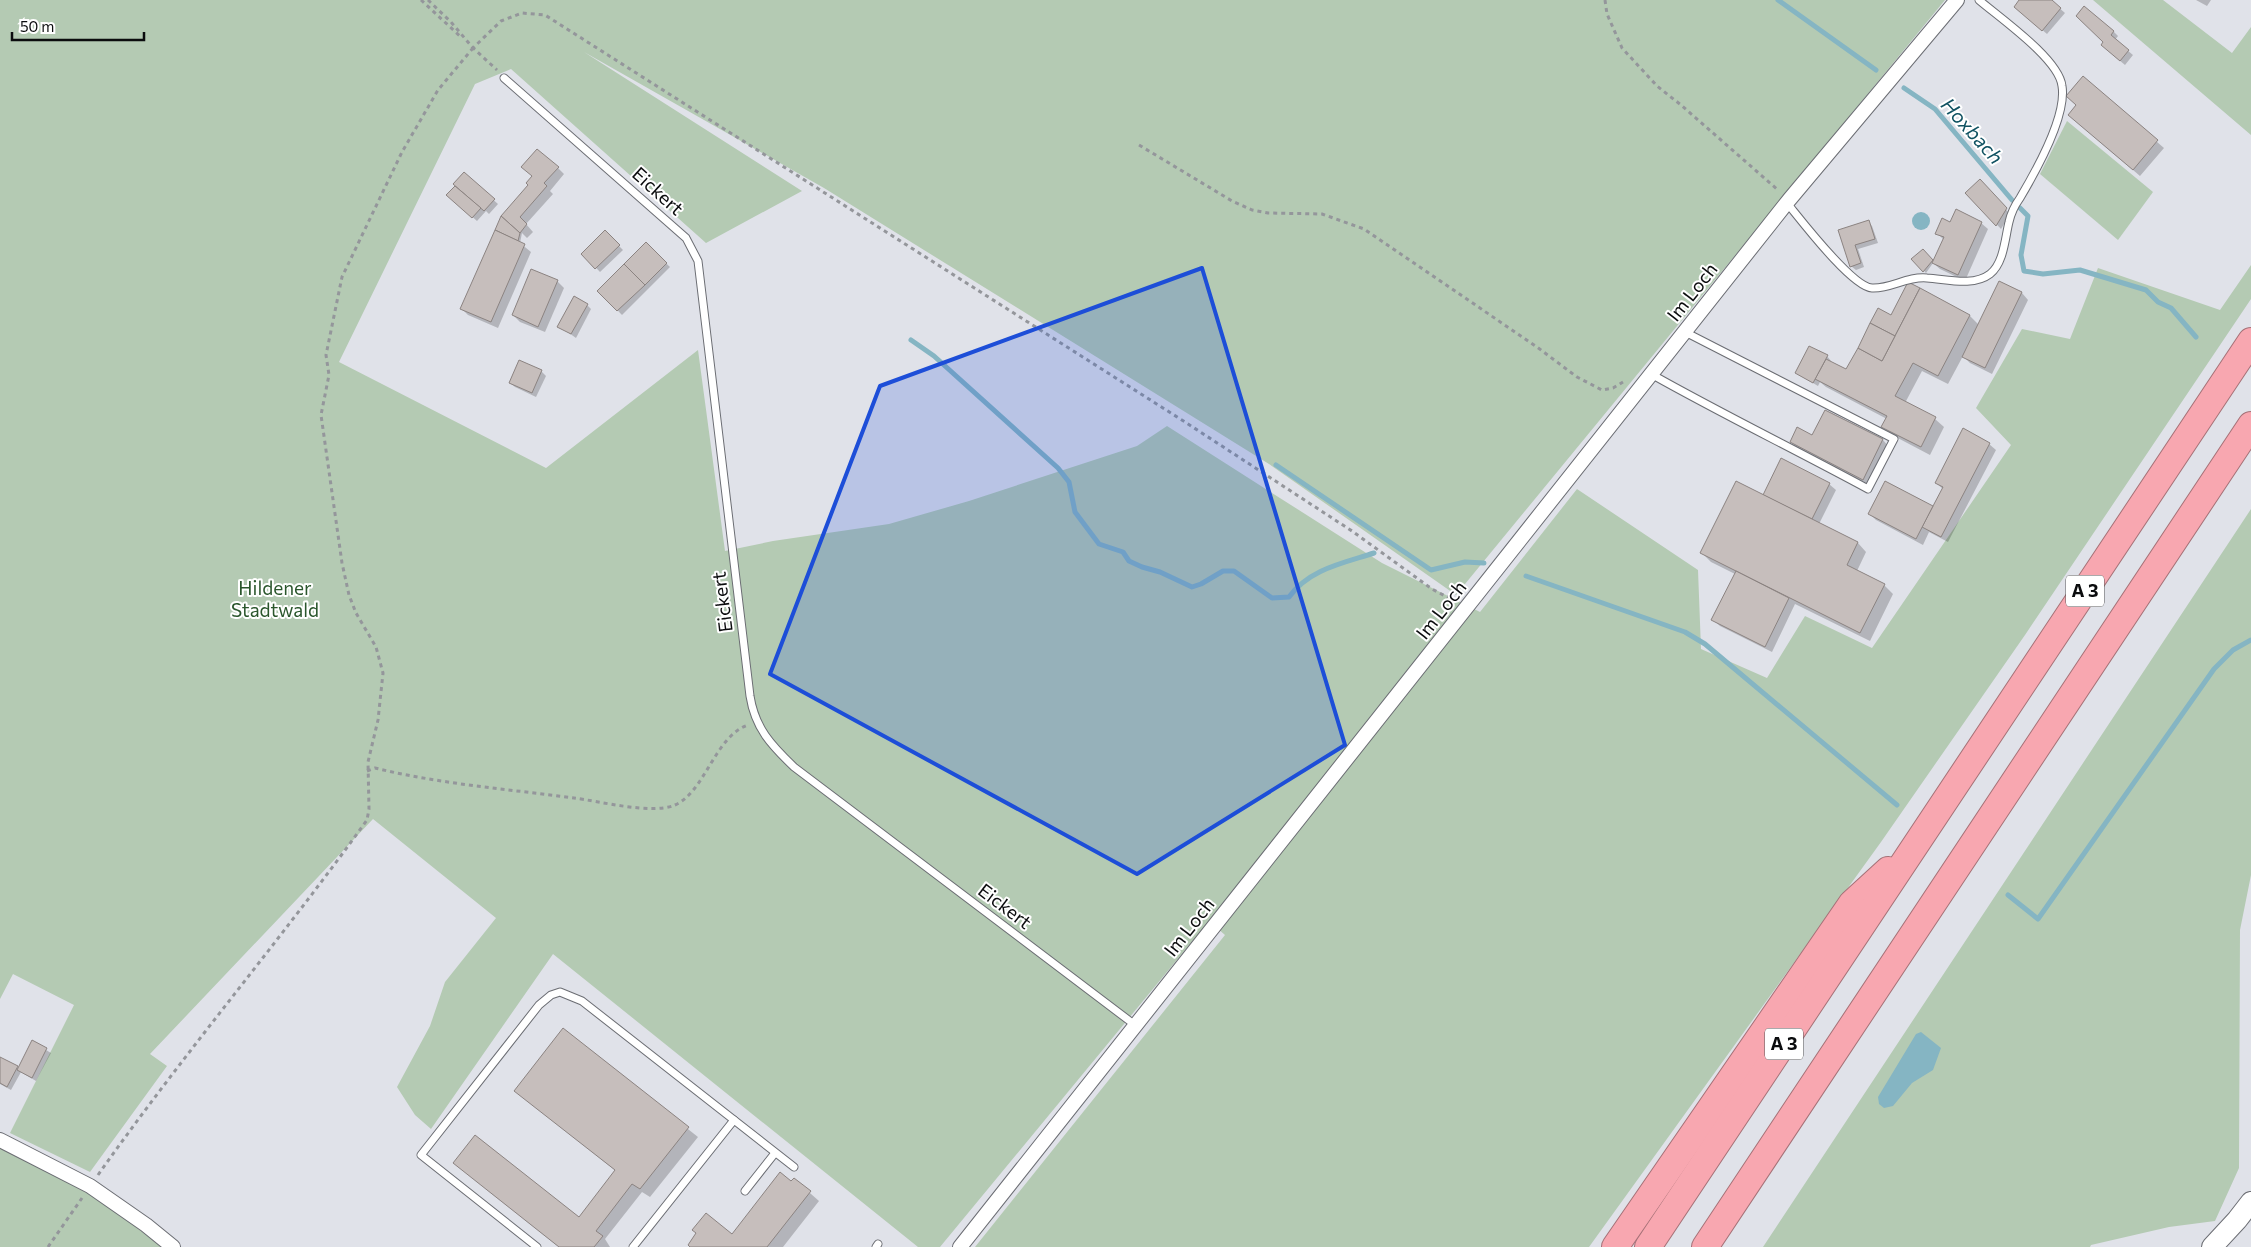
<svg xmlns="http://www.w3.org/2000/svg" width="2251" height="1247" font-family="Commissioner,sans-serif">
	<style>
		.green { fill: #b4cab3 }
		.water { fill: #85b5c3 }
		.shadow { fill: #0003 }
		.lines { fill: none; stroke-linecap: round; stroke-linejoin: round }
		.stream { stroke: #85b5c3; stroke-width: 5 }
		.building { fill: #c6bebc; stroke: #8b8381 }
		.lane-casing { stroke: #6b6d73; stroke-width: 9 }
		.street-casing { stroke: #6b6d73; stroke-width: 16 }
		.secondary-casing { stroke: #6b6d73; stroke-width: 22 }
		.highway-casing { stroke: #a57177; stroke-width: 28 }
		.path { stroke: #94969b; stroke-width: 3; stroke-dasharray: 4 4; stroke-linecap: butt }
		.lane { stroke: #fff; stroke-width: 7 }
		.street { stroke: #fff; stroke-width: 14 }
		.secondary { stroke: #fff; stroke-width: 20 }
		.highway { stroke: #f8a7b0; stroke-width: 26 }
		.marked { fill: #1d4ed8; fill-opacity: 0.2; stroke: #1d4ed8; stroke-width: 4; stroke-linejoin: round }
		.labels { text-anchor: middle; stroke-width: 4; stroke-linejoin: round; paint-order: stroke }
		.shield { fill: #fff; stroke: #545556; stroke-width: 1 }
		.shield-label { font-size: 18px; font-weight: bold; fill: #0b0c0e }
		.street-label { font-size: 19px; fill: #0b0c0e; stroke: #fff }
		.park-label { font-size: 19px; fill: #2a562c; stroke: #fff }
		.water-label { font-size: 20px; font-style: italic; fill: #105262; stroke: #fff }
	</style>
	<rect width="100%" height="100%" fill="#e0e2e9"/>
	<g class="green">
		<polygon points="0,0 1945,0 1456,595 1269,464 824,188 584,52 802,191 706,243 511,69 475,84 339,362 546,468 698,350 725,551 773,541 889,524 969,501 1137,446 1167,426 1382,563 1480,612 1577,489 1698,570 1701,649 1767,678 1805,616 1872,648 2011,445 1976,408 2022,329 2070,339 2098,268 2220,310 2251,265 2251,299 2025,635 1881,842 1589,1247 975,1247 1225,935 1209,921 940,1247 918,1247 553,954 431,1129 415,1115 397,1087 430,1026 445,982 496,918 373,819 150,1054 167,1066 90,1172 10,1133 74,1005 13,974 0,999"/>
		<polygon points="2093,0 2163,0 2232,53 2251,27 2251,135"/>
		<polygon points="2067,121 2153,192 2118,240 2040,174"/>
		<polygon points="2251,509 2251,875 2240,930 2239,1168 2215,1221 2169,1227 2091,1245 2090,1247 1763,1247"/>
		<polygon points="0,1144 81,1185 162,1247 0,1247"/>
	</g>
	<g class="water">
		<circle cx="1921" cy="221" r="9"/>
		<polygon points="1921,1032 1941,1048 1933,1070 1912,1083 1893,1106 1884,1108 1879,1104 1878,1097 1916,1034"/>
	</g>
	<g class="shadow">
		<polygon points="2021,0 2050,0 2065,13 2047,34 2020,11"/>
		<polygon points="2196,0 2211,0 2207,6"/>
		<polygon points="2084,8 2114,32 2118,36 2115,40 2133,55 2125,65 2106,49 2105,42"/>
		<polygon points="2083,78 2164,148 2140,176 2069,115 2077,106"/>
		<polygon points="558,168 564,174 550,191 553,194 526,224 533,232 527,238 522,233 520,243 531,252 498,328 468,315 462,309 502,216"/>
		<polygon points="464,174 498,204 489,214 486,211 477,221 448,195"/>
		<polygon points="1980,181 2010,214 2001,229 1967,193"/>
		<polygon points="1868,222 1872,226 1878,243 1858,249 1864,267 1856,270 1851,266 1840,231"/>
		<polygon points="1981,223 1988,229 1965,281 1940,269 1933,263 1926,273 1913,259 1923,251 1933,262 1944,240 1937,233 1951,224"/>
		<polygon points="605,232 623,250 600,272 583,254"/>
		<polygon points="646,244 670,267 622,315 599,291"/>
		<polygon points="557,281 564,288 545,332 520,322 513,315"/>
		<polygon points="2000,282 2022,293 2028,300 1992,374 1970,363 1963,356 1948,384 1922,371 1905,403 1935,419 1944,427 1930,455 1892,435 1883,426 1887,419 1826,387 1820,382 1818,386 1796,373 1827,356 1831,361 1830,362 1847,371 1891,317 1909,284 1970,316 1979,325"/>
		<polygon points="587,305 591,309 576,338 559,326"/>
		<polygon points="541,371 546,376 536,397 515,387 510,383"/>
		<polygon points="1826,411 1883,440 1889,447 1870,485 1798,449 1791,442 1813,437"/>
		<polygon points="1989,444 1996,450 1948,542 1929,532 1923,545 1876,520 1869,513 1885,483 1933,508 1943,489 1936,483"/>
		<polygon points="1829,484 1836,490 1819,524 1858,543 1866,552 1857,571 1884,585 1893,594 1870,641 1795,604 1772,652 1720,626 1713,620 1735,574 1711,562 1702,553 1763,496"/>
		<polygon points="563,1030 698,1137 650,1197 642,1192 605,1239 610,1247 559,1247 454,1163 579,1219 616,1171 516,1091"/>
		<polygon points="33,1042 51,1053 36,1081 21,1072 11,1090 0,1084 0,1058 19,1069"/>
		<polygon points="794,1179 819,1201 783,1247 691,1247 732,1235"/>
	</g>
	<g class="lines">
		<g class="stream">
			<polyline points="1778,0 1876,70"/>
			<polyline points="1904,88 1935,109 2012,200"/>
			<polyline points="2020,208 2028,216 2021,255 2024,271 2043,274 2080,270 2146,290 2158,302 2171,308 2196,337"/>
			<path d="M911,340L934,356L1058,468L1069,482L1075,512L1099,544L1123,552L1129,561L1142,567L1160,572L1192,587L1201,584L1223,571H1234L1272,598L1289,597C1309,569 1343,563 1374,553"/>
			<polyline points="1276,465 1431,570 1465,562 1484,563"/>
			<polyline points="1526,576 1685,632 1705,644 1897,805"/>
			<polyline points="2008,895 2038,919 2214,669 2233,650 2251,640"/>
		</g>
	</g>
	<g class="building">
		<polygon points="2019,0 2052,0 2061,8 2042,31 2014,7"/>
		<polygon points="2084,6 2114,31 2111,35 2129,50 2120,61 2101,45 2103,42 2076,16"/>
		<polygon points="2083,76 2158,140 2133,170 2068,115 2076,105 2066,96"/>
		<polygon points="537,149 559,167 544,183 547,186 520,217 527,224 520,233 501,216 528,185 526,183 532,176 521,167"/>
		<polygon points="464,172 495,199 484,211 453,184"/>
		<polygon points="1980,179 2007,208 1996,226 1965,193"/>
		<polygon points="455,186 481,208 472,218 446,195"/>
		<polygon points="1956,209 1982,222 1958,275 1932,263 1944,237 1935,234 1942,218 1950,222"/>
		<polygon points="501,216 520,233 518,241 495,230"/>
		<polygon points="1869,220 1875,239 1855,245 1861,263 1850,267 1838,230"/>
		<polygon points="495,230 525,244 491,322 460,309"/>
		<polygon points="605,230 620,245 595,269 581,254"/>
		<polygon points="646,242 667,263 645,285 624,264"/>
		<polygon points="1923,249 1933,260 1923,272 1911,259"/>
		<polygon points="624,264 645,285 617,311 597,291"/>
		<polygon points="531,269 558,280 538,327 512,315"/>
		<polygon points="1999,281 2022,292 1985,368 1962,357"/>
		<polygon points="1908,282 1920,288 1895,336 1870,323 1878,308 1891,315"/>
		<polygon points="1920,288 1970,315 1938,376 1913,363 1895,396 1936,417 1921,447 1881,427 1887,416 1815,379 1826,359 1846,369 1858,348 1882,361"/>
		<polygon points="574,296 588,304 571,334 557,327"/>
		<polygon points="1870,323 1895,336 1882,361 1858,348"/>
		<polygon points="1809,346 1828,355 1813,383 1795,373"/>
		<polygon points="519,360 542,370 532,393 509,383"/>
		<polygon points="1825,410 1883,439 1863,480 1790,442 1797,427 1812,435"/>
		<polygon points="1963,428 1990,443 1941,537 1922,527 1943,487 1935,483"/>
		<polygon points="1781,458 1830,483 1812,519 1763,495"/>
		<polygon points="1736,481 1858,542 1847,565 1885,584 1860,633 1700,553"/>
		<polygon points="1885,481 1933,506 1916,539 1868,514"/>
		<polygon points="1736,571 1789,598 1765,647 1711,620"/>
		<polygon points="563,1028 689,1127 640,1189 632,1184 596,1231 603,1236 594,1247 559,1247 453,1163 475,1135 579,1217 615,1170 514,1091"/>
		<polygon points="32,1040 47,1048 32,1078 17,1070"/>
		<polygon points="0,1057 18,1066 7,1087 0,1083"/>
		<polygon points="780,1172 791,1181 794,1178 811,1191 767,1247 690,1247 688,1245 696,1233 692,1230 706,1213 732,1234"/>
	</g>
	<g class="lines">
		<g class="lane-casing">
			<g id="lane">
				<path d="M504,78L686,238L698,261L750,696C755,728 771,745 794,767L1135,1025"/>
				<path d="M1787,203C1801,220 1852,287 1872,288C1891,289 1907,276 1927,278C1946,279 1973,287 1990,274C2004,263 2005,238 2009,222C2011,213 2015,205 2020,198C2036,171 2067,116 2062,86C2059,59 2000,18 1979,0"/>
				<path d="M1651,374C1722,414 1796,450 1868,489L1894,439L1685,332"/>
				<polyline points="745,1191 775,1153"/>
				<polyline points="537,1247 421,1155 539,1005 551,995 560,992 582,1001 734,1120"/>
				<polyline points="633,1247 734,1120 794,1167"/>
				<polyline points="876,1247 878,1244"/>
			</g>
		</g>
		<g class="street-casing">
			<g id="street">
				<polyline points="0,1140 90,1186 146,1225 173,1247"/>
				<polyline points="960,1247 1789,200 1957,0"/>
			</g>
		</g>
		<g class="secondary-casing">
			<polyline id="secondary" points="2212,1247 2237,1220 2251,1202"/>
		</g>
		<g class="highway-casing">
			<g id="highway">
				<polyline points="1615,1247 1852,903 1888,870"/>
				<polyline points="1648,1247 2251,341"/>
				<polyline points="1705,1247 2251,425"/>
			</g>
		</g>
		<g class="path">
			<polyline points="421,0 462,38"/>
			<polyline points="428,0 451,22 473,48 501,21 522,13 545,15 1185,422 1352,531 1432,589 1447,597 1455,597"/>
			<polyline points="1605,0 1607,14 1622,48 1657,86 1681,105 1778,190"/>
			<polyline points="472,47 497,70"/>
			<polyline points="1139,145 1232,201 1252,210 1268,213 1322,214 1364,229 1537,347 1577,377 1602,390 1613,388 1623,382"/>
			<path d="M367,771L375,768C440,784 507,789 574,798C599,801 652,815 675,805C705,792 715,736 748,725"/>
			<path d="M98,1175C184,1053 280,941 367,820L369,809L368,762L378,720L383,673L376,647L356,613L349,595L342,563L321,415L329,375L326,355L342,277L402,152L438,90L473,48"/>
			<polyline points="48,1247 82,1198"/>
		</g>
		<use href="#lane" class="lane"/>
		<use href="#street" class="street"/>
		<use href="#secondary" class="secondary"/>
		<use href="#highway" class="highway"/>
	</g>
	<path class="marked" d="M1202,268L1345,745L1137,874L770,674L880,386Z"/>
	<g class="labels">
		<g class="shield">
			<rect x="2066" y="575.5" width="38" height="31" rx="4"/>
			<rect x="1765" y="1028.5" width="38" height="31" rx="4"/>
		</g>
		<g class="shield-label">
			<text x="2085" y="597">A 3</text>
			<text x="1784" y="1050">A 3</text>
		</g>
		<g class="street-label">
			<text transform="translate(658 191) rotate(42)" y="7">Eickert</text>
			<text transform="translate(1692 292) rotate(-52)" y="7">Im Loch</text>
			<text transform="translate(722 602) rotate(-97)" y="7">Eickert</text>
			<text transform="translate(1441 610) rotate(-52)" y="7">Im Loch</text>
			<text transform="translate(1005 906) rotate(37)" y="7">Eickert</text>
			<text transform="translate(1189 927) rotate(-52)" y="7">Im Loch</text>
		</g>
		<g class="park-label">
			<text x="275" y="595">Hildener<tspan x="275" dy="22">Stadtwald</tspan></text>
		</g>
		<g class="water-label">
			<text transform="translate(1972 131) rotate(48)" y="7">Hoxbach</text>
		</g>
	</g>
	<path d="M12 32v8h132v-8" fill="none" stroke="#0b0c0e" stroke-width="2.5"/>
	<text x="20" y="32" font-size="15" fill="#0b0c0e" stroke="#ffffff" stroke-width="4" paint-order="stroke">50 m</text>
</svg>
